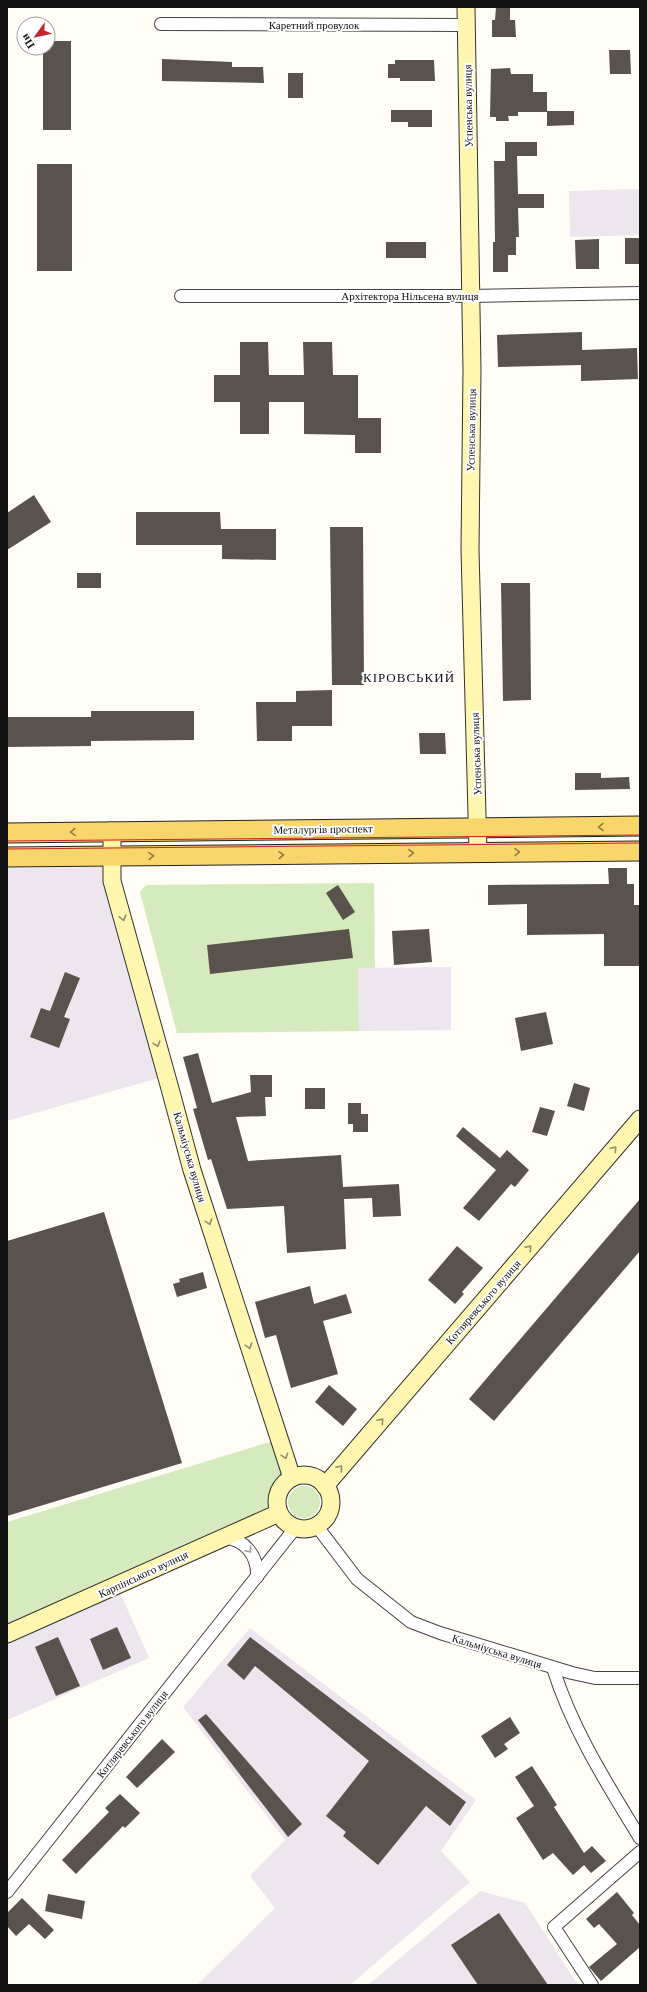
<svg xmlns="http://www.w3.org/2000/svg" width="647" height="1992" font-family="Georgia,serif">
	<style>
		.industrial { fill: #eee6ef }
		.green { fill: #d5ebbd }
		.building { fill: #5a524d }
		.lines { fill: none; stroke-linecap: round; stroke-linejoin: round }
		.street-casing { stroke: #444; stroke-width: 14 }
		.secondary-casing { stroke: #333; stroke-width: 19 }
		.primary-casing { stroke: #222; stroke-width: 21 }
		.street { stroke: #fff; stroke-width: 12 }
		.secondary { stroke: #fff6b0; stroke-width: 17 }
		.primary { stroke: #f9d66b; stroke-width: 19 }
		.tram { stroke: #c4262e; stroke-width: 1 }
		.oneway { stroke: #917d42 }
		.oneway2 { stroke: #948f68 }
		.oneway3 { stroke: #a0a0a0 }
		.labels { text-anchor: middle; stroke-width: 4; stroke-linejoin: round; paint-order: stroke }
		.street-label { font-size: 11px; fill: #111; stroke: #fff }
		.quarter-label { font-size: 13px; letter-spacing: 1px; fill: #111; stroke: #fff }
	</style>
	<rect width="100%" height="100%" fill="#fffdf5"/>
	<g class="industrial">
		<polygon points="640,189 640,235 570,237 569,191"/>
		<polygon points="104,867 159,1078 7,1121 7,868"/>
		<polygon points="451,967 451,1030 359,1031 358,968"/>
		<polygon points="119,1590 149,1658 7,1720 7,1639"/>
		<polygon points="250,1628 476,1800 441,1851 470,1882 350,1985 197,1985 275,1908 250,1876 285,1840 183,1707"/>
		<polygon points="480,1891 525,1903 578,1985 368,1985"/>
	</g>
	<g class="green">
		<polygon points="374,883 375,968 358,968 359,1031 177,1033 140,892 146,885"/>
		<path d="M273,1441L283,1472C271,1482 266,1494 269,1510L7,1625V1522Z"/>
		<circle cx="304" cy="1502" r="16"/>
	</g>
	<g class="building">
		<polygon points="496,7 510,7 510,20 515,20 516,37 492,37 492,20 495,20"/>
		<polygon points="48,41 71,41 71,130 43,130 43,48 48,48"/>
		<polygon points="609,50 630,50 631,74 610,74"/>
		<polygon points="162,59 232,62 232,67 263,67 264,83 162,81"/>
		<polygon points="395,60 434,60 435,81 400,81 400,78 388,78 388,64 395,64"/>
		<polygon points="510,68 511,74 533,74 533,92 547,92 547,111 574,111 574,125 547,126 547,112 518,112 518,116 508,116 509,121 496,121 496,117 490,117 491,69"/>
		<rect x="288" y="73" width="15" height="25"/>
		<polygon points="391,110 432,110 432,127 408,127 408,122 391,122"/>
		<polygon points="505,142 537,142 537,156 517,156 518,194 544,194 544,208 518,208 519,237 516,237 516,255 508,255 508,272 493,272 493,242 495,242 494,161 505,161"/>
		<rect x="37" y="164" width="35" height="107"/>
		<rect x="625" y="238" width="15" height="26"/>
		<polygon points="599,239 599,269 576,269 575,240"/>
		<rect x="386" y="242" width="40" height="16"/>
		<polygon points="582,332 582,350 637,348 638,379 581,381 581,365 498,367 497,335"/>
		<polygon points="240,342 268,342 269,375 304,375 303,342 332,342 333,375 358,375 358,418 381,418 381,453 355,453 355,435 304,434 304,402 269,402 269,434 240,434 240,402 214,402 214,375 240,375"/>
		<polygon points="34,495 51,522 7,550 7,513"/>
		<polygon points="136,512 220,512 221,529 276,529 276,560 222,559 222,545 136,545"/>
		<polygon points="330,527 363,527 364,685 332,685"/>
		<rect x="77" y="573" width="24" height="15"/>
		<polygon points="501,583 530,583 531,700 503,701"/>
		<polygon points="332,690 332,726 292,726 292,741 257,741 256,702 296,702 296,691"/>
		<polygon points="91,711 194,711 194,740 91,741 91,746 7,747 7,717 91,717"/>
		<polygon points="419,733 445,733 446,754 420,754"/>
		<polygon points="575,773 601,773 601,778 629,777 630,789 575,790"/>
		<polygon points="608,868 627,868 627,884 634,884 634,905 640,905 640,966 604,966 604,934 527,935 527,904 488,905 488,885 609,884"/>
		<polygon points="338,885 355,912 343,920 326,893"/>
		<polygon points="349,929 353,958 210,974 207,945"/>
		<polygon points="429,929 432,962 394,965 392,931"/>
		<polygon points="65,972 80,978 64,1017 70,1019 59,1048 30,1037 41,1008 50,1011"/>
		<polygon points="546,1012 553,1044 521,1051 515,1018"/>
		<polygon points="198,1053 212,1103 251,1092 250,1075 272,1075 272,1097 265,1097 266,1116 236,1117 248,1161 341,1155 343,1187 399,1184 401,1216 373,1217 372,1198 344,1199 346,1249 287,1253 284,1206 227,1209 211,1159 208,1160 193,1109 197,1108 183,1057"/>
		<polygon points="574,1083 590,1088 584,1111 567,1106"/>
		<rect x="305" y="1088" width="20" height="21"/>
		<polygon points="348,1103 361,1103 361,1114 368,1114 368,1132 353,1132 353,1124 348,1124"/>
		<polygon points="540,1107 555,1111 547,1136 532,1132"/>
		<polygon points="463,1127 500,1158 507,1150 529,1170 515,1187 511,1184 479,1221 463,1208 496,1170 456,1136"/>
		<polygon points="640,1199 640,1251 494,1421 469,1399"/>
		<polygon points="104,1212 182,1463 7,1516 7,1241"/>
		<polygon points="457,1246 483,1268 462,1292 464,1294 455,1304 428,1280"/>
		<polygon points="203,1272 207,1288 177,1297 173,1284 180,1282 179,1279"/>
		<polygon points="310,1286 314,1304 346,1294 352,1313 323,1321 338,1374 291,1388 276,1335 265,1338 255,1302"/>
		<polygon points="329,1385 357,1409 343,1426 315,1402"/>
		<polygon points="117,1627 131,1658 103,1670 90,1639"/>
		<polygon points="58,1637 80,1686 56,1696 35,1647"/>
		<polygon points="250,1637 466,1802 450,1826 426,1806 378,1865 343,1836 346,1832 326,1816 369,1761 255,1666 244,1680 227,1665"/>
		<polygon points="206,1714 302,1824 288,1837 198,1720"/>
		<polygon points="510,1717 520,1733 504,1744 508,1749 495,1758 481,1736"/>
		<polygon points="162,1739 175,1752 137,1788 126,1777"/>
		<polygon points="532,1766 557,1805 554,1807 584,1853 592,1846 606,1861 591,1873 584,1865 573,1875 553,1853 543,1860 516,1818 534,1806 515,1777"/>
		<polygon points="120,1794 140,1813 125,1828 123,1826 76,1874 62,1860 109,1812 105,1808"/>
		<polygon points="617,1892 634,1913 632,1915 640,1925 640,1947 601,1981 589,1967 617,1944 599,1924 594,1928 586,1919"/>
		<polygon points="48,1894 85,1901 82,1919 45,1911"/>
		<polygon points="22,1898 54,1930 45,1939 29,1924 16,1936 7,1926 7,1913"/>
		<polygon points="499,1913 548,1985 478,1985 451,1945"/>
	</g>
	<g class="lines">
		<g class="street-casing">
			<g id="street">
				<polyline points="161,24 467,25"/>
				<polyline points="181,296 470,296 640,293"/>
				<polyline points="316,1525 357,1579 411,1622 440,1633 572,1673 595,1678 640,1678"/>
				<path d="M224,1537C245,1540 258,1555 257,1577"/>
				<path d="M553,1668C572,1729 607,1784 640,1838"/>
				<polyline points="7,1892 296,1527"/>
				<polyline points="592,1985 554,1927 640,1852"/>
			</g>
		</g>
		<g class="secondary-casing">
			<g id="secondary">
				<polyline points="466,7 472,370 470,550 478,853"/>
				<polyline points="112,831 112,881 169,1085 192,1170 292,1478"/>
				<circle cx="304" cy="1502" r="27"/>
				<polyline points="325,1486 640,1119"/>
				<polyline points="7,1634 279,1513"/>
			</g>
		</g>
		<g class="primary-casing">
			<g id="primary">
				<polyline points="7,833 640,826"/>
				<polyline points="7,857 640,851"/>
			</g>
		</g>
		<use href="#street" class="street"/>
		<use href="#secondary" class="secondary"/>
		<use href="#primary" class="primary"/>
		<g class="tram">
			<polyline points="7,841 640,835"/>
			<polyline points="7,849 640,843"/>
		</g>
	</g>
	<defs><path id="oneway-chevron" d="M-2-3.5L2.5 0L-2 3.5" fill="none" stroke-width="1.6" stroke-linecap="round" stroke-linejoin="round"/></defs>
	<g class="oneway">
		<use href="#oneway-chevron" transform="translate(601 827) rotate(179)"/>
		<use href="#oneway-chevron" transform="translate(73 832) rotate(179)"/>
		<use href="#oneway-chevron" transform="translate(517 852) rotate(-1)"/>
		<use href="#oneway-chevron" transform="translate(411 853) rotate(-1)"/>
		<use href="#oneway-chevron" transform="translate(281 855) rotate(-1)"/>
		<use href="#oneway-chevron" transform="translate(151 856) rotate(-1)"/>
	</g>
	<g class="oneway2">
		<use href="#oneway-chevron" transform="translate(123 918) rotate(75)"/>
		<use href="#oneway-chevron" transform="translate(157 1044) rotate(74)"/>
		<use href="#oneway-chevron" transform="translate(614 1149) rotate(-49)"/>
		<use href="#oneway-chevron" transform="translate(209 1222) rotate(72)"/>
		<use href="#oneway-chevron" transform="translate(529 1248) rotate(-49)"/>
		<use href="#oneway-chevron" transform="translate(249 1346) rotate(72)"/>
		<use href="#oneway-chevron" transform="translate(381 1421) rotate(-49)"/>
		<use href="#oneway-chevron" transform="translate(285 1456) rotate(72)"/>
		<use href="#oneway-chevron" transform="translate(340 1468) rotate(-50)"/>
	</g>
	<use class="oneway3" href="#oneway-chevron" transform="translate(249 1550) rotate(50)"/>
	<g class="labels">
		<g class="street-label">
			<text x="314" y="29">Каретний провулок</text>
			<text transform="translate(468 106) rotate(-91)" y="4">Успенська вулиця</text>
			<text x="410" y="300">Архітектора Нільсена вулиця</text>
			<text transform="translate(471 430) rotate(-89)" y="4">Успенська вулиця</text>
			<text transform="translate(476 754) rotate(-92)" y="4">Успенська вулиця</text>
			<text transform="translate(323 829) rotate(-1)" y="4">Металургів проспект</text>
			<text transform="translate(190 1157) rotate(74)" y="4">Кальміуська вулиця</text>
			<text transform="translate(483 1302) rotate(-49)" y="4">Котляревського вулиця</text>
			<text transform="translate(143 1574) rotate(-25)" y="4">Карпінського вулиця</text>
			<text transform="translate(497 1651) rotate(17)" y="4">Кальміуська вулиця</text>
			<text transform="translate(132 1734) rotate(-52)" y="4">Котляревського вулиця</text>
		</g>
		<g class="quarter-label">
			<text x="409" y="682">КІРОВСЬКИЙ</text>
		</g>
	</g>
	<rect width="647" height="1992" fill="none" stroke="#111111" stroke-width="16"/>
	<g transform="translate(36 36) rotate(237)"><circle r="19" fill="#ffffff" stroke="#a0a0a0"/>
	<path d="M0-3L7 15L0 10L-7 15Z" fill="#c4262e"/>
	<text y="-6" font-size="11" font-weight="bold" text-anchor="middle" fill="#111111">Пн</text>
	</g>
</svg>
